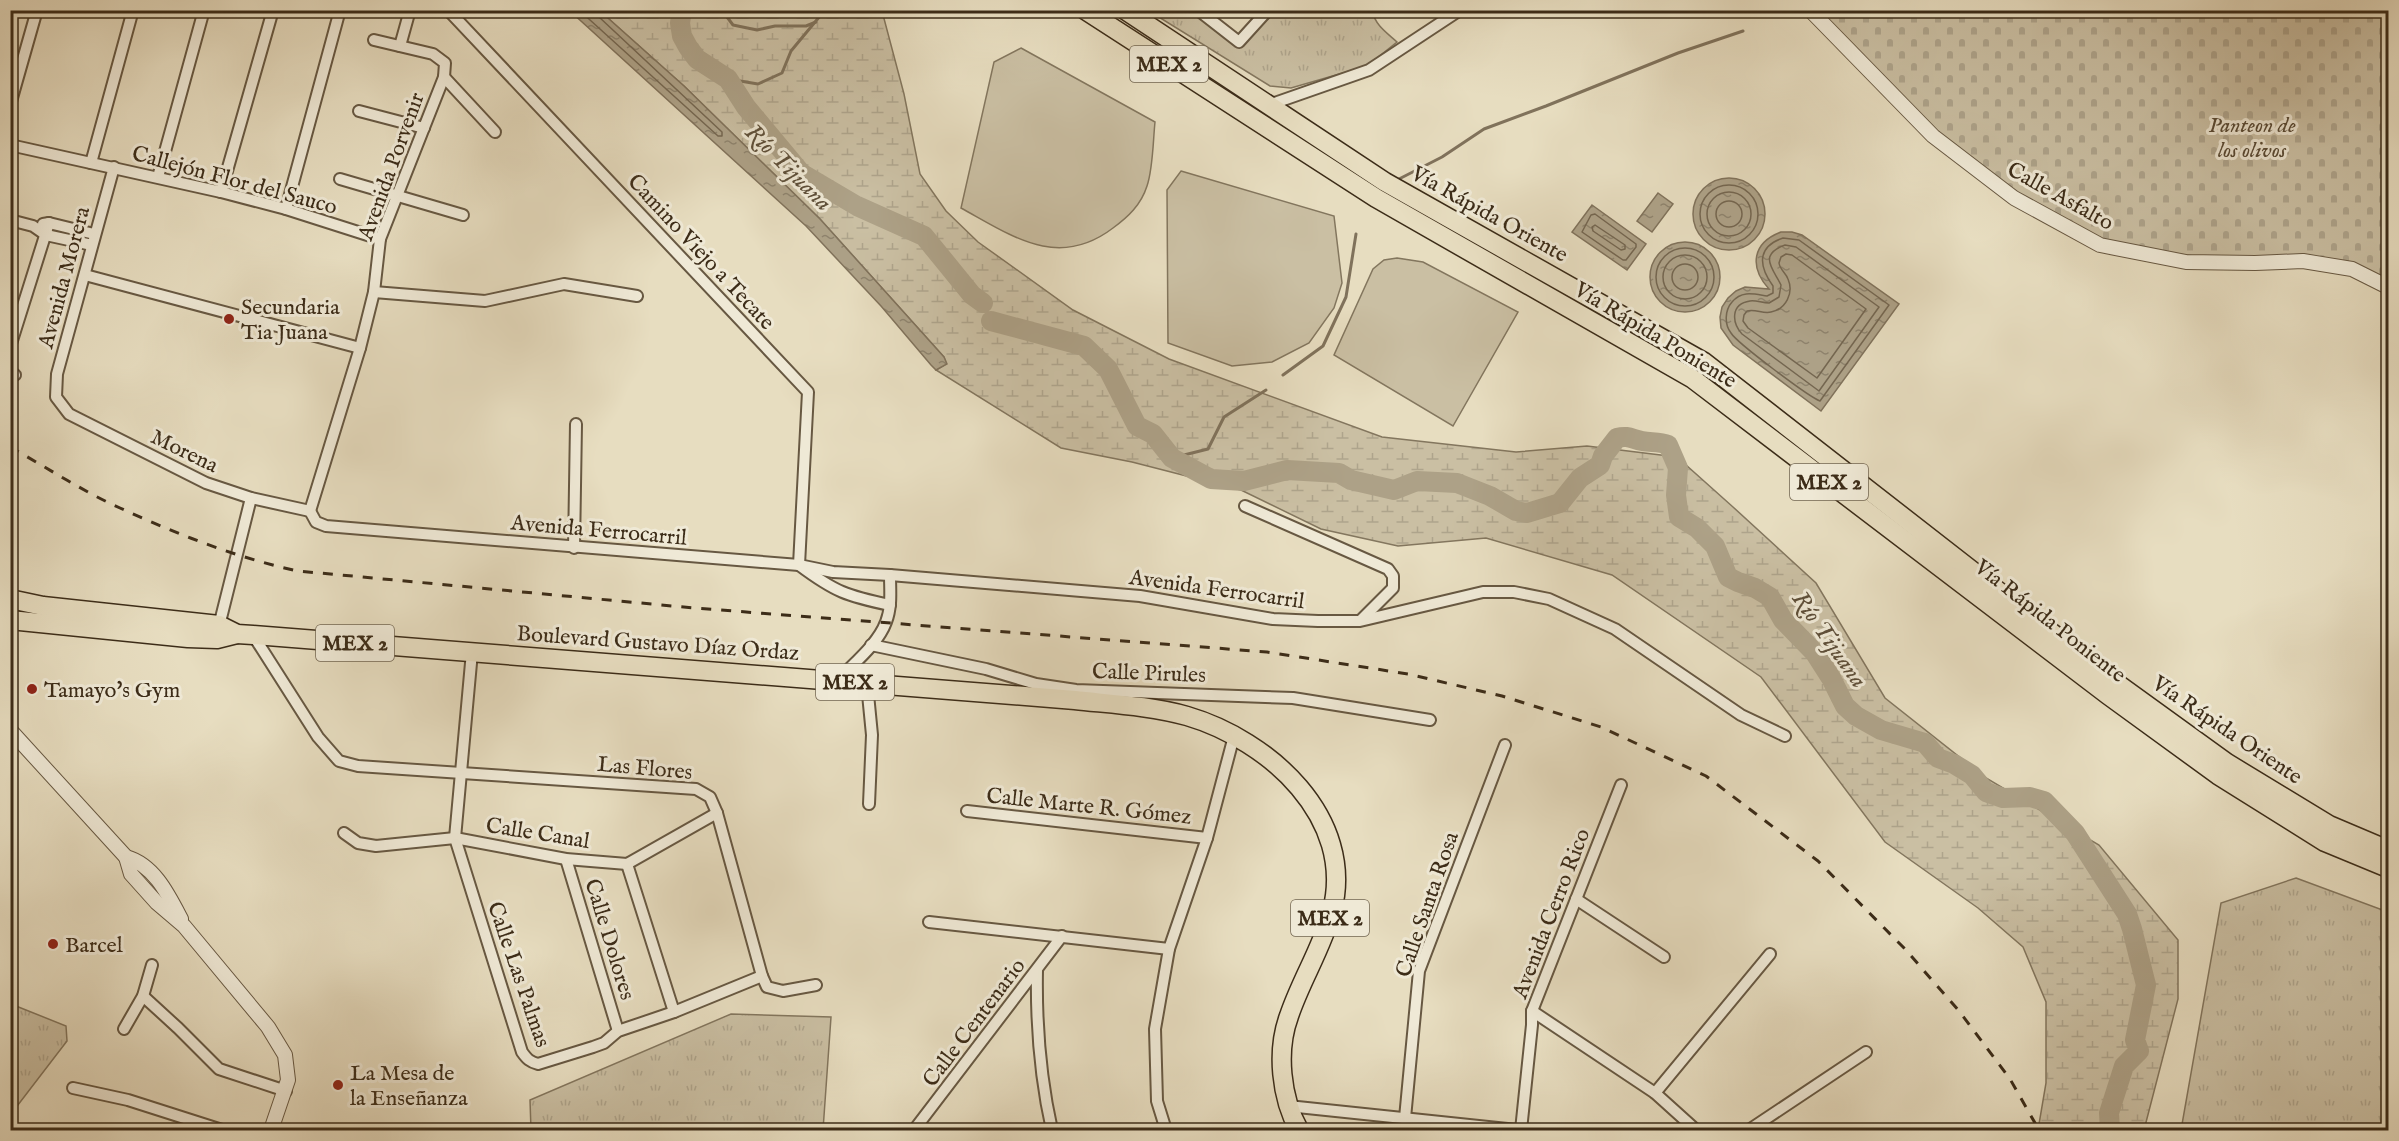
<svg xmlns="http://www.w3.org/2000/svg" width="2399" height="1141" font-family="'IM FELL English',serif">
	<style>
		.grass { fill: url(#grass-tufts); stroke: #83765e; stroke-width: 1.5 }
		.wetland { fill: url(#wetland-marsh); stroke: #83765e; stroke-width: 1.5 }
		.cemetery { fill: url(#cemetery-stones); stroke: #83765e; stroke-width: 1.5 }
		.pitch { fill: #cabfa3; stroke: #83765e; stroke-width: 1.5 }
		.water { fill: url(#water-ripples); stroke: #80725b; stroke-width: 1.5 }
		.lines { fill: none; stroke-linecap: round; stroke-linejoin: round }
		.shore { stroke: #746650; stroke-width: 1.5 }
		.stream { stroke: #80725b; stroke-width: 3 }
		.river { stroke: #ada187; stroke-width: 20 }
		.minor-casing { stroke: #675842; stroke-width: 14 }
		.tertiary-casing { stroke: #675842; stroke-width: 16 }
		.primary-casing { stroke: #3c2c18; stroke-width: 21 }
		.trunk-casing { stroke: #3c2c18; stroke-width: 21 }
		.minor { stroke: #efe9d6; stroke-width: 10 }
		.tertiary { stroke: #efe9d6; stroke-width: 14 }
		.primary { stroke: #e7ddc0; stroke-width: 18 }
		.trunk { stroke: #e7ddc0; stroke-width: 18 }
		.rail { stroke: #3c2c18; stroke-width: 3; stroke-dasharray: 10 10; stroke-linecap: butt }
		.poi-dot { fill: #8f2418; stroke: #efe9d6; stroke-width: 2 }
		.labels { text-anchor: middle; stroke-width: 6; stroke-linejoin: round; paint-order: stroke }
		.shield { fill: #efe9d6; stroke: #726551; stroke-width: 1.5 }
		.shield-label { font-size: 21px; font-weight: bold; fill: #3c2c18 }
		.park-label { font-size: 22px; font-style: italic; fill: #584934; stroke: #efe9d6 }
		.street-label { font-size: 22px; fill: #3c2c18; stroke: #efe9d6 }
		.poi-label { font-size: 22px; fill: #3c2c18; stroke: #efe9d6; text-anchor: start }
		.water-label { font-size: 24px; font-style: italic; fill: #5e4f39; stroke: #efe9d6 }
	</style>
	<defs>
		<pattern id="grass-tufts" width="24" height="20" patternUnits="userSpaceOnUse" patternTransform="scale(1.5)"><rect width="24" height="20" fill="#cabfa3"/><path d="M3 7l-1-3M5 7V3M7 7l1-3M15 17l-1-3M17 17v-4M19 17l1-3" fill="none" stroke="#aea48c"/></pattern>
		<pattern id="wetland-marsh" width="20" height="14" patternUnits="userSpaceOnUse" patternTransform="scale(1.5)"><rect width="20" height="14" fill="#cabfa3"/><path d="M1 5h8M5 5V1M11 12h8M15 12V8" fill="none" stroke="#aea48c"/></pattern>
		<pattern id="cemetery-stones" width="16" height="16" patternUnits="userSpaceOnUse" patternTransform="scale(1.5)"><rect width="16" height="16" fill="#cabfa3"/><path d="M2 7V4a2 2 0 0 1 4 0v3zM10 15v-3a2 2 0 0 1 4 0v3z" fill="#aea48c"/></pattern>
		<pattern id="water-ripples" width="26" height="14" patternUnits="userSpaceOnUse" patternTransform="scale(1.5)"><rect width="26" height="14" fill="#ada187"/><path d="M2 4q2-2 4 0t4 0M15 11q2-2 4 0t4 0" fill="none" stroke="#8e836d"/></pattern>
	</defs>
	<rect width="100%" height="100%" fill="#e7ddc0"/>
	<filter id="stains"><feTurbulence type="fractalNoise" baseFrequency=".00333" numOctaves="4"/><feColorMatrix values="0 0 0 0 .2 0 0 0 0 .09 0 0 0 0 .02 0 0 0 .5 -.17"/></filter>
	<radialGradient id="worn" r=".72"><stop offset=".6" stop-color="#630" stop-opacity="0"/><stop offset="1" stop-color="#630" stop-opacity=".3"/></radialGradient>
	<g class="grass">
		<path d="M1149,11H1190L1240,46L1276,11H1372C1376,26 1386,32 1397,42L1367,66L1291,88L1270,86Z"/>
		<polygon points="2296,878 2388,912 2388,1130 2181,1130 2221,903"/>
		<polygon points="11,1004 66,1026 67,1041 11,1114"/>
		<polygon points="731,1014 831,1017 823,1130 531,1130 530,1100"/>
	</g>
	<polygon class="wetland" points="600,11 882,11 904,94 920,174 946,211 978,242 1073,310 1169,359 1382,437 1516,452 1587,446 1677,457 1733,507 1816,583 1885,698 1986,778 2099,845 2178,940 2178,999 2144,1130 2038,1130 2046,1083 2046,1002 2023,947 1978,908 1885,842 1761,677 1612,575 1486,538 1398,546 1321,529 1241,490 1132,462 1061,448 936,370 946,364 944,357 820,219 684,86"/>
	<polygon class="cemetery" points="1810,11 2388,11 2388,287 2352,269 2255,263 2100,245 2014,198 1933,136"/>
	<g class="pitch">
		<path d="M1021,48L1155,122C1153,141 1153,169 1147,186C1141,205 1128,217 1113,228C1058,270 1012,236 961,208L994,62Z"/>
		<polygon points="1181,171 1334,216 1342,283 1334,308 1309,343 1272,362 1232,366 1168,343 1167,190"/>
		<polygon points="1397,258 1423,262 1518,312 1453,426 1334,355 1373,269 1384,260"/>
	</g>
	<g class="water">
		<polygon points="570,11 600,11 684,86 820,219 944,357 947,364 936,370 931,365 881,306 806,226"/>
		<circle cx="1729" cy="214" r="36"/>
		<polygon points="1658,193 1673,204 1652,232 1637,221"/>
		<polygon points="1592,205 1646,244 1627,270 1572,232"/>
		<path d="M1781,232H1792L1802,235L1899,304L1821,411L1733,345L1721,328L1720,317L1722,307L1728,298L1736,291L1745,287L1769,289C1749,267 1752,243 1781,232Z"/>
		<circle cx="1685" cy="277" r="35"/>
	</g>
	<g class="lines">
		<g class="shore">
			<polyline points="579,10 718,136 722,136 722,132 599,17 597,10"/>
			<circle cx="1729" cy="214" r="29"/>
			<circle cx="1729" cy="214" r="22"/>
			<circle cx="1729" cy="214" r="13"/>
			<polygon points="1595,214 1636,244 1636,247 1626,260 1623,260 1582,232 1591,215"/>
			<polygon points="1595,225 1625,245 1625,249 1621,250 1593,231 1592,227"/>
			<path d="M1783,238L1799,240L1889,305L1820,401C1809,397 1737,343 1731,333C1724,324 1725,310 1732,302C1742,290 1754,294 1767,296L1773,293V286C1759,267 1756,247 1783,238Z"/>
			<path d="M1785,245L1796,247L1879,307L1819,391L1742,334C1732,323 1730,304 1750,301C1756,300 1762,303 1769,303L1779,297L1781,285C1774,270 1757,255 1785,245Z"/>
			<circle cx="1685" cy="277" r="29"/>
			<path d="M1786,254L1792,255L1866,309L1817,378L1748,328L1743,321L1744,315L1747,311C1756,309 1763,314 1771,312C1786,309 1794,293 1788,279C1786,273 1780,270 1779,263L1781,257Z"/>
			<circle cx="1685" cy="277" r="22"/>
			<circle cx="1685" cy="277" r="13"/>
		</g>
		<g class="stream">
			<polyline points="713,10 727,17 733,25 757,30 775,26 806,26 816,22"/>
			<polyline points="728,79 758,84 782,73 791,51 825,10"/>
			<polyline points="1399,179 1442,157 1484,129 1546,106 1678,53 1743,31"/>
			<polyline points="1283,375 1323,346 1346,297 1356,234"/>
			<polyline points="1172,458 1208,449 1224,417 1266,390"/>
		</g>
		<g class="river">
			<polyline points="682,10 680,23 682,36 688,47 697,59 728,79 746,107 801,173 857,206 924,236 972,295 983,303"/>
			<path d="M991,321L1084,346L1108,369L1137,426L1153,434L1172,458L1211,479L1244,481L1287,470L1339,473L1351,480L1394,490L1417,481L1457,483L1490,496L1516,511L1527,513L1560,503L1580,478L1600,465L1603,456L1617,438C1628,435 1632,439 1642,441C1651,443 1659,441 1668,445L1678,468L1676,495L1679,517L1697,528L1715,546L1728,577L1738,582L1755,588L1770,597L1783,620L1815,653L1831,678L1845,706L1856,716L1881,730L1925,743L1938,758L1954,764L1972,775L1986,792L2003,798L2030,797L2044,801L2075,833L2127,914L2132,929L2146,985L2135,1040L2139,1051L2124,1066L2109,1113L2110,1130"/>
		</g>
		<g class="minor-casing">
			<g id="minor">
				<path d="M448,10L808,392L799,565C835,592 847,596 890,605"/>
				<polyline points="1198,10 1239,42 1268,10"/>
				<polyline points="400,46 410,10"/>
				<polyline points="444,77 495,132"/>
				<polyline points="10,105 37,10"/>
				<polyline points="1269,105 1369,70 1460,10"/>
				<polyline points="359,111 424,128"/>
				<polyline points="10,145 221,192 286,209 380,239"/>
				<polyline points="91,163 133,10"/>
				<polyline points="114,167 57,374 56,397 69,414 206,483 251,498 310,511"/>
				<polyline points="158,177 204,10"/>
				<polyline points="340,179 463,215"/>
				<polyline points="221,192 273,10"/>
				<polyline points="286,209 340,10"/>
				<polyline points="10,220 33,226 46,235 92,245"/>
				<polyline points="43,224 49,223 94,234"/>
				<polyline points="85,275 360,348"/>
				<polyline points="374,292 485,301 564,284 637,296"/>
				<polyline points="10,347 49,223"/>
				<polyline points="10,371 15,375"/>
				<polyline points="1245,506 1388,569 1393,576 1393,588 1361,620"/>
				<polyline points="310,511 316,522 326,526 799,565 833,572 890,575 1140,596 1273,619 1318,621 1360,621 1483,592 1514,592 1549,599 1615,629 1741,715 1785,736"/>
				<polyline points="310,511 360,348 374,292 380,239 444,77 445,63 433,54 374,40"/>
				<polyline points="574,548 576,424"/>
				<polyline points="218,630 251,498"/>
				<polyline points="253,635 318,737 339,761 358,766 696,789 710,797 717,813 762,976 767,987 783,991 816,985"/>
				<polyline points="871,645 986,669 1036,684 1076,690 1293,698 1430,720"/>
				<path d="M472,652L455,838L522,1052C527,1059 530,1062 538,1064L593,1047L604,1043L618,1031L674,1012L762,976"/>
				<path d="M838,680C854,663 878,644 886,622C892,607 890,590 890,575"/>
				<polyline points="867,684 872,735 869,804"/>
				<polyline points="967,811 1207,838"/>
				<polyline points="344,833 358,843 376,846 455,838 566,859 627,864 717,813"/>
				<polyline points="566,859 618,1031"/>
				<polyline points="627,864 674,1012"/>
				<polyline points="1576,899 1664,957"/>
				<polyline points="929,922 1169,949"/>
				<path d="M1037,970C1036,1025 1040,1077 1052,1130"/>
				<polyline points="143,996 178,1028 219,1069 286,1091"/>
				<polyline points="1532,1011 1655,1093 1696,1130"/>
				<polyline points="124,1029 143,996 152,965"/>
				<polyline points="73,1088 128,1100 222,1130"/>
				<polyline points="1655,1093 1770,954"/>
				<polyline points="1288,1106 1517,1130"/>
				<polyline points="1405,1118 1419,971 1505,745"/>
				<polyline points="914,1130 1062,936"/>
				<polyline points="1166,1130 1157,1101 1155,1029 1169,949 1207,838 1234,736"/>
				<polyline points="1521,1130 1532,1025 1532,1011 1621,785"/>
				<polyline points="1749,1130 1866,1052"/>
			</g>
		</g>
		<g class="tertiary-casing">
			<g id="tertiary">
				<polyline points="1810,10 1933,136 2014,198 2100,245 2186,262 2255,263 2303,261 2352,269 2388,287"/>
				<path d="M10,730L126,857C154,865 168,894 181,919"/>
				<polyline points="126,857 131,874 157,903 184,926 268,1027 285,1055 288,1080 271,1130"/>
			</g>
		</g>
		<g class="primary-casing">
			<g id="primary">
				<path d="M10,599L43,606L219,625L237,634L253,635L1075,700C1112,704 1151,706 1187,716C1269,740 1356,818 1332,911C1322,948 1301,980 1289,1016C1276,1051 1281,1098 1299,1130"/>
				<polyline points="10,620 188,638 217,639 237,634"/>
			</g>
		</g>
		<g class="trunk-casing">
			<g id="trunk">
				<polyline points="1085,10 1376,198 1693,379 2108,695 2218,775 2325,842 2388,868"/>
				<polyline points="1125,10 1385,182 1704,362 2115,682 2227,763 2329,825 2388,850"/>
			</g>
		</g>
		<use href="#minor" class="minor"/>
		<use href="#tertiary" class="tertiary"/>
		<use href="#primary" class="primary"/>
		<use href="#trunk" class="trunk"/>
		<path class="rail" d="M10,447C46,467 82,491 120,508C177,534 237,558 298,571L694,608L1267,652L1408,674L1502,696L1601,727L1706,776L1818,861L1905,949L1959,1011L2010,1079L2039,1130"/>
	</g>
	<g class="poi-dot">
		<circle cx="229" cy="319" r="6"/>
		<circle cx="32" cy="689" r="6"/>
		<circle cx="53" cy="944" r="6"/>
		<circle cx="338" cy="1085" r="6"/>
	</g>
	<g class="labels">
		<g class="shield">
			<rect x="1130" y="46" width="78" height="36" rx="4.5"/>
			<rect x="1790" y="464" width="78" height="36" rx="4.5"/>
			<rect x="316" y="625" width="78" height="36" rx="4.5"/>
			<rect x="816" y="664" width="78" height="36" rx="4.5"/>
			<rect x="1291" y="900" width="78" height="36" rx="4.5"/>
		</g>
		<g class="shield-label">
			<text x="1169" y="71">MEX 2</text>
			<text x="1829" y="489">MEX 2</text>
			<text x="355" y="650">MEX 2</text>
			<text x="855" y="689">MEX 2</text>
			<text x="1330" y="925">MEX 2</text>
		</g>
		<g class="park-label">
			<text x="2252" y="132">Panteon de<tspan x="2252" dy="25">los olivos</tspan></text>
		</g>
		<g class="street-label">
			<text transform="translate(390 166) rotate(-70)" y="8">Avenida Porvenir</text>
			<text transform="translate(235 179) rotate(15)" y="8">Callejón Flor del Sauco</text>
			<text transform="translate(2061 195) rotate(29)" y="8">Calle Asfalto</text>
			<text transform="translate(1490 213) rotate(29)" y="8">Vía Rápida Oriente</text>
			<text transform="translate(702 251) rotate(47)" y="8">Camino Viejo a Tecate</text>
			<text transform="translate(63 277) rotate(-75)" y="8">Avenida Morera</text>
			<text transform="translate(1656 334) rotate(31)" y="8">Vía Rápida Poniente</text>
			<text transform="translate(185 450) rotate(26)" y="8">Morena</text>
			<text transform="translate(599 529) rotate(5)" y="8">Avenida Ferrocarril</text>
			<text transform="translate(1217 588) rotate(8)" y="8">Avenida Ferrocarril</text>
			<text transform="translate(2051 620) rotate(38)" y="8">Vía Rápida Poniente</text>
			<text transform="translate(658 642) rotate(4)" y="8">Boulevard Gustavo Díaz Ordaz</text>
			<text transform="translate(1149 672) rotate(2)" y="8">Calle Pirules</text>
			<text transform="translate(2228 729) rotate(34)" y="8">Vía Rápida Oriente</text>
			<text transform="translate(645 767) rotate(5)" y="8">Las Flores</text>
			<text transform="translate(1089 805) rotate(6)" y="8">Calle Marte R. Gómez</text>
			<text transform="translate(538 832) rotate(9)" y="8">Calle Canal</text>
			<text transform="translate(1426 904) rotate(-71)" y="8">Calle Santa Rosa</text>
			<text transform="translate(1550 913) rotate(-69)" y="8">Avenida Cerro Rico</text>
			<text transform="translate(611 939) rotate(73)" y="8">Calle Dolores</text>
			<text transform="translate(520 974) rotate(71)" y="8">Calle Las Palmas</text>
			<text transform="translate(973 1022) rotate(-53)" y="8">Calle Centenario</text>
		</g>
		<g class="poi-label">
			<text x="241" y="314">Secundaria<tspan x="241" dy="25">Tia Juana</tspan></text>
			<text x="44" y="697">Tamayo's Gym</text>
			<text x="65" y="952">Barcel</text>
			<text x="350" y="1080">La Mesa de<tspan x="350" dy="25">la Enseñanza</tspan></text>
		</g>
		<g class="water-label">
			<text transform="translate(789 167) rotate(45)" y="8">Río Tijuana</text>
			<text transform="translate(1830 639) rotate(55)" y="8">Río Tijuana</text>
		</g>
	</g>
	<rect width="2399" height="1141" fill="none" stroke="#e7ddc0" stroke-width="36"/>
	<rect x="12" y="12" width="2375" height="1117" fill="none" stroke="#3c2c18" stroke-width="3"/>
	<rect x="18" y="18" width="2363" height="1105" fill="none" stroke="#3c2c18" stroke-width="1.5"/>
	<rect width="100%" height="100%" filter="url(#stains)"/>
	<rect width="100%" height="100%" fill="url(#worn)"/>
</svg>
